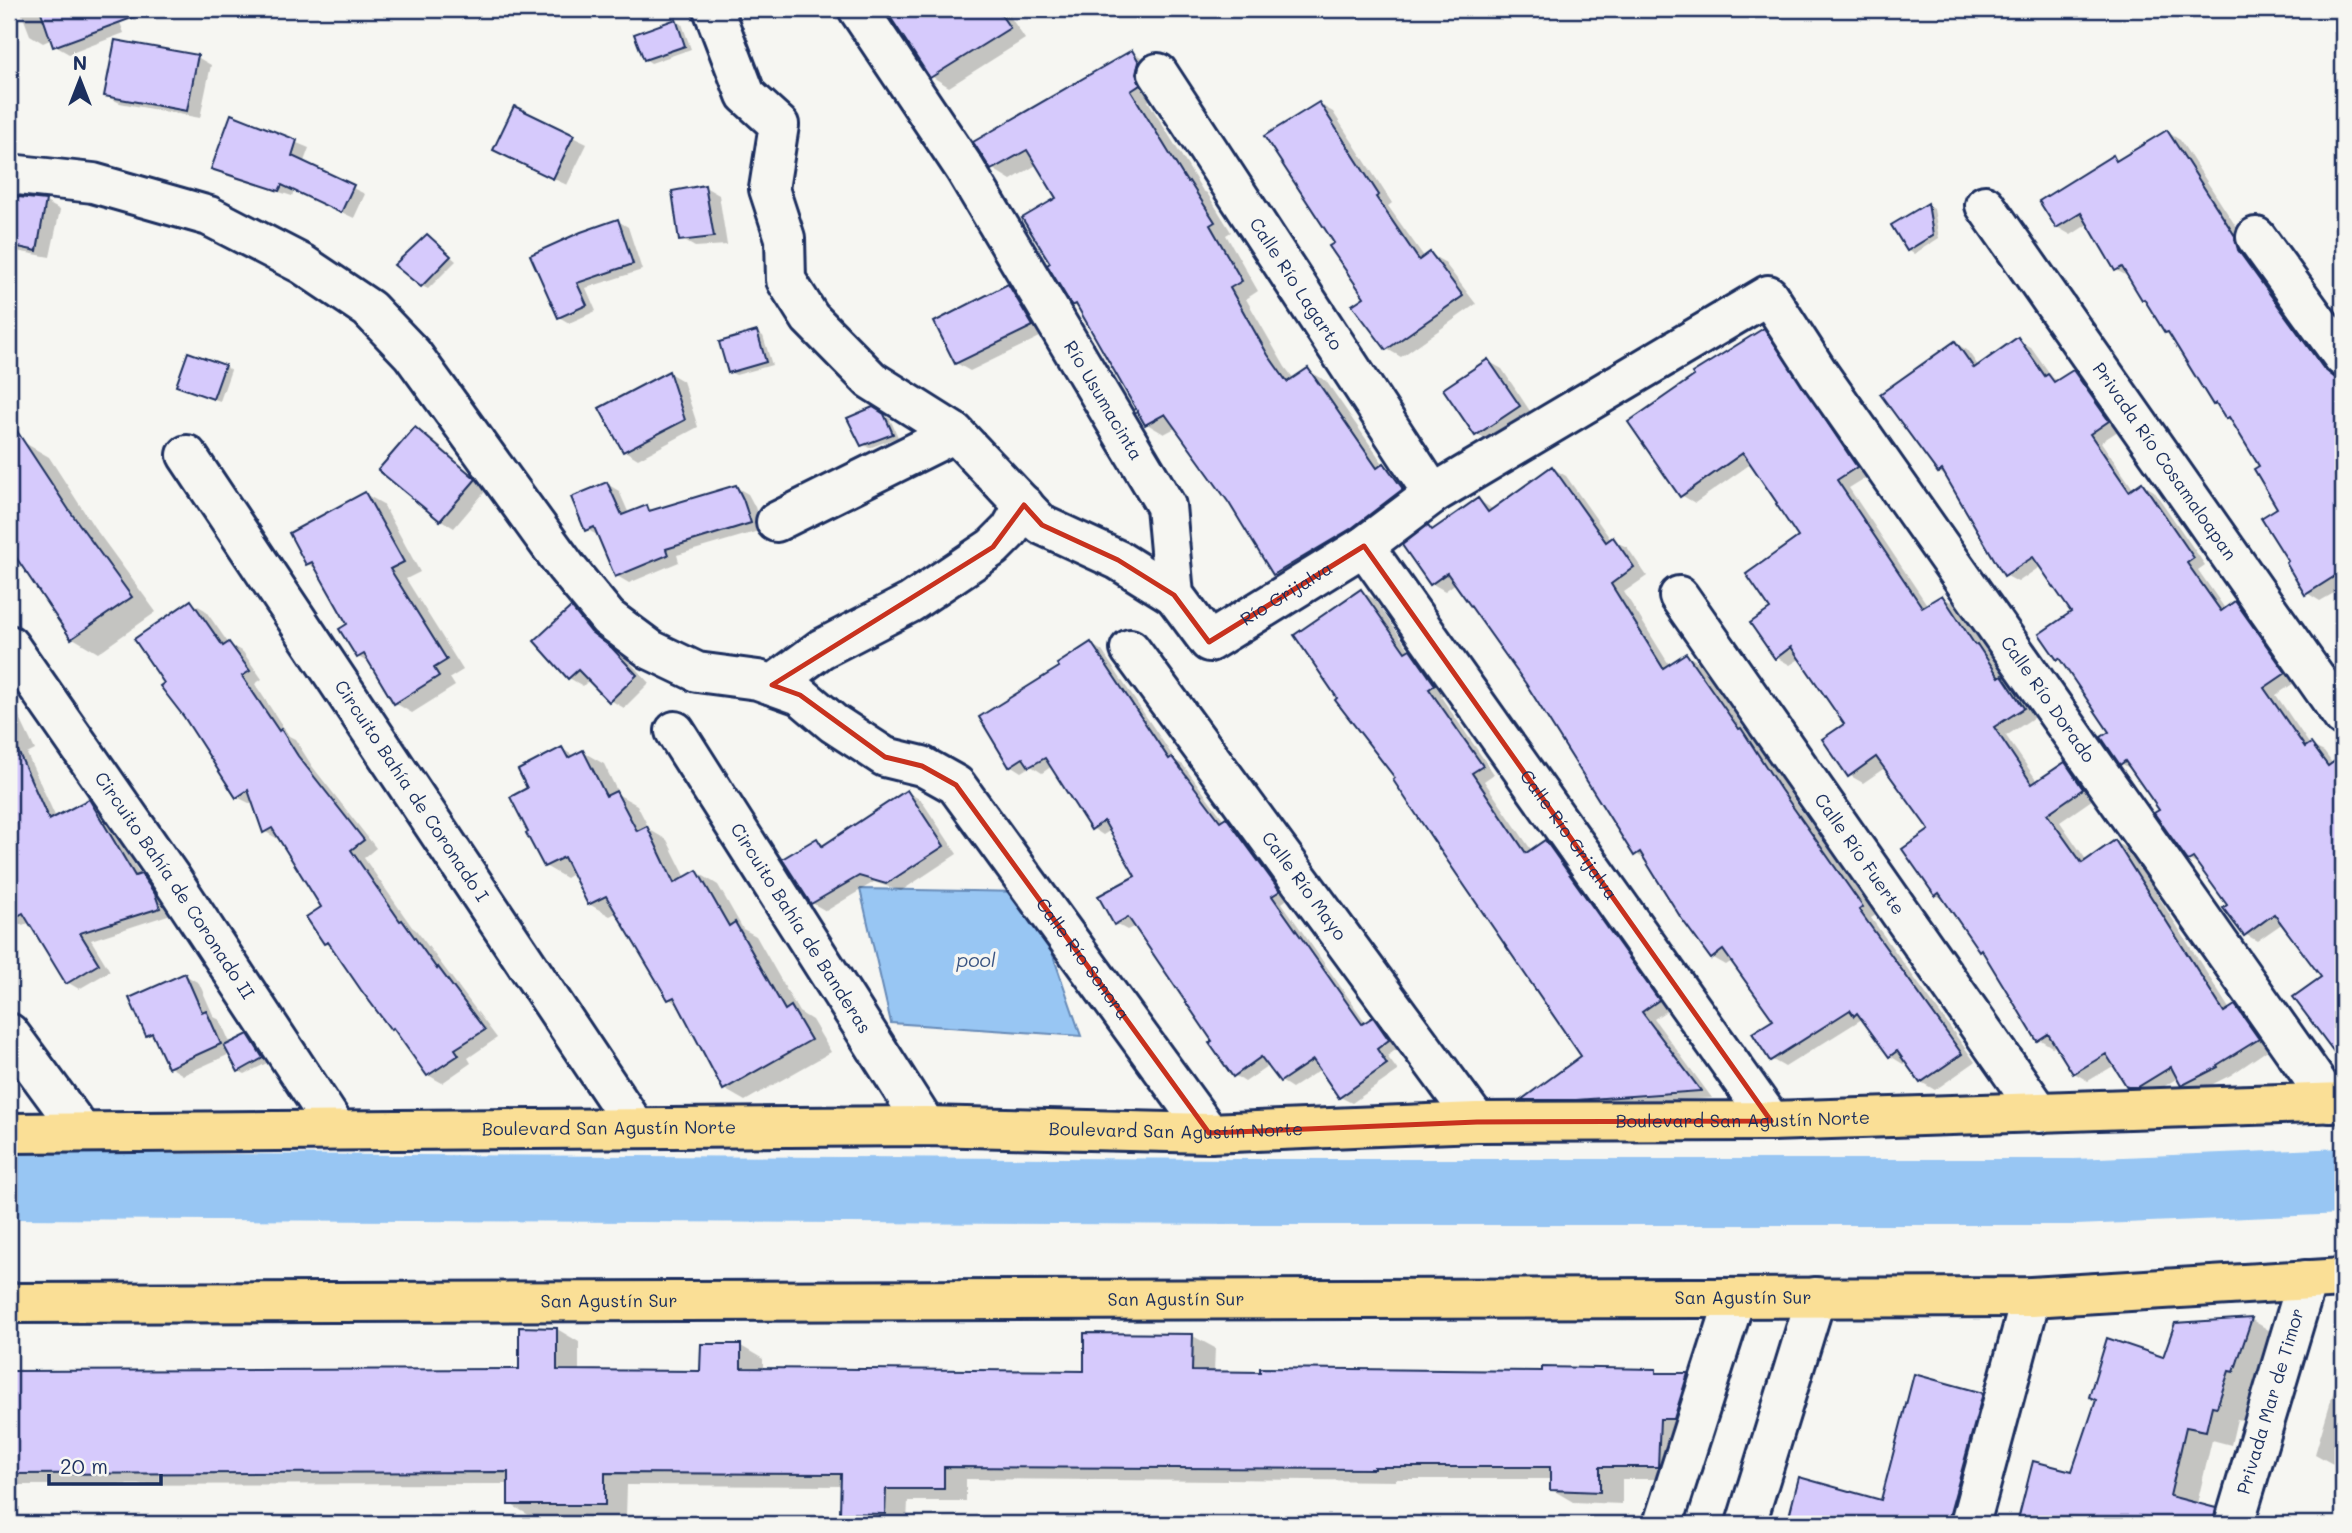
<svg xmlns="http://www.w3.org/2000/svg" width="2352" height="1533" font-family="Mali,sans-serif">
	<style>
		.water { fill: #98c6f3; stroke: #668ab7; stroke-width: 2 }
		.shadow { fill: #0003 }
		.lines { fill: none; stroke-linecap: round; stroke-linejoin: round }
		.river { stroke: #98c6f3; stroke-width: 66 }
		.building { fill: #d6cafc; stroke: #1b2f5e; stroke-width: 2 }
		.minor-casing { stroke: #1b2f5e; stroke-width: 44 }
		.major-casing { stroke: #1b2f5e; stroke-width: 44 }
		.minor { stroke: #f6f6f2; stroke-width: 38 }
		.major { stroke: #fadf96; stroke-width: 38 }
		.marked { fill: none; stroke: #c8321e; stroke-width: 5; stroke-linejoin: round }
		.labels { text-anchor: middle; stroke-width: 7; stroke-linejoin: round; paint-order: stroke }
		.street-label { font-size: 18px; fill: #1b2f5e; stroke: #f6f6f2 }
		.water-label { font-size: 19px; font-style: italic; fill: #3a5583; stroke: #f6f6f2 }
	</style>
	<rect width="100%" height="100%" fill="#f6f6f2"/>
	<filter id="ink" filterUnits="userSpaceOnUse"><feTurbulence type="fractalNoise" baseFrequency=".0143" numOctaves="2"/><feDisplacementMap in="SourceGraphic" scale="14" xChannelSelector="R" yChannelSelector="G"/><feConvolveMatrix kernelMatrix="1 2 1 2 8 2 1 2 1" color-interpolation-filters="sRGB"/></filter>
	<g filter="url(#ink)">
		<polygon class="water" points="860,889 1031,892 1081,1036 891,1023"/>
		<g class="shadow">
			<polygon points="20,9 115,9 124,33 69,54 55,46 52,39 43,43 30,35"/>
			<polygon points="885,9 1005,9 1025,39 949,87 931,76"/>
			<polygon points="676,21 682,24 691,49 651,63 645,59"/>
			<polygon points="1132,52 1150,62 1157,96 1148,101 1203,191 1207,193 1231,232 1226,235 1258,291 1246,299 1285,367 1294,379 1308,370 1326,381 1384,465 1402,475 1420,500 1292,584 1275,573 1230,502 1177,427 1164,434 1147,424 1080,309 1074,305 1024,219 1058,198 1038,164 1011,180 993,169 976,142"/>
			<polygon points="197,57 211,65 200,118 120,103 106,96"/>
			<polygon points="1319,104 1333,112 1392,203 1388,206 1425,258 1430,254 1444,262 1476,304 1401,357 1387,349 1366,297 1336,243"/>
			<polygon points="515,109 587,144 567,185 509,158"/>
			<polygon points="232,116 309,148 303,164 365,194 354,218 294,190 292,196 225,175 213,168"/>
			<polygon points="2167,132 2180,140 2248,245 2252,259 2337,379 2343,380 2343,593 2341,589 2320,601 2307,593 2291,562 2280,509 2262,467 2233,421 2228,418 2221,407 2215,403 2172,335 2167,332 2131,278 2116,270 2088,224 2071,235 2057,227 2113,157 2119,161"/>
			<polygon points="705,187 719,195 727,245 695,247 681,239"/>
			<polygon points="11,198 46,202 60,210 50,257 16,251 9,247"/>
			<polygon points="1928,205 1934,209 1939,238 1914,254 1908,250"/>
			<polygon points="618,221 628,227 642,270 586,288 596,311 569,323 559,317 582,233"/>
			<polygon points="427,236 456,261 428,289 422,286"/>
			<polygon points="1008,286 1022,294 1046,334 970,371 956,363"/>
			<polygon points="1764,330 1777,338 1870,475 1849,488 1928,606 1942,597 1956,605 1987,652 1991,654 2008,681 2015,685 2036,716 2006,736 2038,782 2065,764 2078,772 2096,797 2060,822 2087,861 2115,842 2129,850 2230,1010 2235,1007 2249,1015 2272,1047 2231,1075 2197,1092 2183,1084 2179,1077 2152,1094 2143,1094 2129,1086 2115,1065 2088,1081 2074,1073 2057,1045 2052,1047 2039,1039 1985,952 1980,949 1947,901 1936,895 1931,831 1886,767 1863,783 1849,775 1847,724 1801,658 1790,665 1776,657 1773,609 1800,537 1752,463 1695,503 1681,495"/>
			<polygon points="757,333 763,336 772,365 736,375 729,372"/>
			<polygon points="2018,340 2031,347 2053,378 2058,381 2073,372 2086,379 2121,429 2101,442 2134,490 2142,484 2154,491 2205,565 2198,570 2226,610 2235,603 2248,610 2297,681 2276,695 2310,745 2324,752 2333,764 2341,758 2343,759 2343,1047 2341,1048 2323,977 2283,923 2257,941 2245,934 2229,905 2202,867 2189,860 2161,810 2134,771 2121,763 2111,732 2064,662 2058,659 2073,613 2041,566 2018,582 2005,575 1948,477 1939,472 1955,343 1967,350 1979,367"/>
			<polygon points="1488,361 1502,369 1532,414 1490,442 1476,434"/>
			<polygon points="224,366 231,370 220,401 184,389"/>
			<polygon points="669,373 683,381 698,427 638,459 625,451"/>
			<polygon points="873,409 890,419 898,437 869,448 863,444"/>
			<polygon points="415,429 429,437 488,488 454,528 441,520"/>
			<polygon points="23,442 49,457 94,527 156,612 98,653 73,638 9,545 9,452"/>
			<polygon points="1552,468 1566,476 1611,540 1627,547 1647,576 1624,592 1670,666 1686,655 1700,663 1748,734 1755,738 1794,800 1876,915 1871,918 1975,1062 1935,1090 1921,1082 1907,1062 1903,1064 1890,1056 1862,1019 1785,1067 1771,1059 1775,1021 1732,961 1726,965 1712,957 1648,861 1636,854 1528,684 1456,583 1445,591 1431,583 1428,527 1435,531 1478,500 1494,510"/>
			<polygon points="607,484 619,491 629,514 646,507 655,511 736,487 748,494 755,507 762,530 677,555 679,562 629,583 617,576 599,536 586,529"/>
			<polygon points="365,494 383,504 420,572 406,579 463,670 450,678 455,686 412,713 395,703 372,664 358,657 349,625 319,570 308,564"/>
			<polygon points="1361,591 1374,599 1410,651 1423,658 1447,693 1441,697 1494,774 1484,781 1532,851 1545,842 1558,850 1671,1008 1654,1019 1712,1098 1590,1106 1536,1106 1524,1100 1584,1056 1398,778"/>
			<polygon points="191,602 205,610 229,644 243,652 262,679 255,684 289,736 295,739 312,766 376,848 364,858 412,927 416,930 497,1038 468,1058 471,1063 442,1083 428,1075 399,1033 392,1029 334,947 325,942 323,907 280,838 278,839 264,831 254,803 251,804 237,797"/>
			<polygon points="571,609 585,617 605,642 626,658 649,683 624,708 610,700 590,679 583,686 569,678 536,641"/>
			<polygon points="1091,644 1102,651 1176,761 1183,765 1224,820 1226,819 1237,826 1290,897 1282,903 1366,1023 1373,1019 1384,1025 1400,1047 1387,1056 1398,1071 1352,1103 1340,1097 1321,1069 1292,1088 1281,1081 1270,1065 1245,1082 1234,1075 1214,1042 1136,926 1127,930 1116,924 1138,876 1111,830 1103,835 1092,828 1052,766 1042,773 1031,766 1021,772 1010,765 1061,668"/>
			<polygon points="9,695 35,750 27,754 56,818 89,801 101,808 141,876 154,883 167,902 171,914 91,940 110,971 79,989 67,982 30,922 23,926 11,919 9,915"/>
			<polygon points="562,749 574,756 583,752 604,764 619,795 637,805 650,830 667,840 686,878 697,872 718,885 743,929 756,936 799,1012 812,1020 831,1052 745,1101 724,1089 681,1006 669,999 618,912 610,916 589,904 574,873 566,878 545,866 529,789"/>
			<polygon points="907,792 921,800 957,854 901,891 874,882 826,911 812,903 817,840 826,846"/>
			<polygon points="185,975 199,983 214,1017 220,1020 231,1045 248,1036 254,1040 269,1062 245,1074 239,1071 230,1054 183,1075 170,1067 158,1040 147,1034"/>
			<polygon points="2252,1320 2277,1335 2259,1386 2254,1384 2242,1420 2237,1419 2231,1445 2212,1440 2197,1504 2222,1519 2221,1524 2018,1524 2035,1463 2073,1473 2165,1359 2176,1325"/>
			<polygon points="557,1329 579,1342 579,1372 702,1372 741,1346 763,1359 763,1370 1085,1372 1193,1336 1215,1348 1214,1373 1655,1371 1662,1375 1688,1375 1710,1387 1680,1479 1622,1479 1622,1504 1573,1502 1551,1489 1551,1479 1396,1479 1396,1481 1227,1479 1227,1481 966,1479 966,1501 908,1501 907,1524 863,1524 842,1512 843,1486 627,1485 626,1517 532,1517 510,1504 510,1484 9,1485 9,1373 520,1370"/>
			<polygon points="2343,1360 2343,1467 2331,1463 2315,1454"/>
			<polygon points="1982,1395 1996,1403 1963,1524 1788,1524 1801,1480 1882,1503"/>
		</g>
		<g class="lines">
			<polyline class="river" points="9,1186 1251,1192 2075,1192 2343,1181"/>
		</g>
		<g class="building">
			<polygon points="40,9 148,9 148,12 53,47"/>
			<polygon points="885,9 997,9 1010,28 930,78"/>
			<polygon points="676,19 685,46 644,60 634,34"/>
			<polygon points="115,40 198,55 187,111 104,96"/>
			<polygon points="1132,50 1139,62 1136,74 1140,85 1131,91 1187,182 1189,181 1215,222 1210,225 1242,281 1230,288 1268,355 1287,382 1308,368 1377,468 1384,463 1403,489 1352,528 1273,575 1229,503 1165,414 1145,425 1076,304 1072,306 1047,265 1050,263 1022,218 1056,198 1027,150 991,170 973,142"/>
			<polygon points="1319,102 1379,195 1376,197 1419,260 1430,252 1463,296 1386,350 1352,305 1364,297 1329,246 1334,243 1264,136"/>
			<polygon points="514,106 574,135 553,179 493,150"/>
			<polygon points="231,114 297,140 292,156 354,185 341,213 282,185 279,191 211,169"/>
			<polygon points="2167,130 2235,236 2238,250 2324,369 2334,377 2343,379 2343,571 2305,595 2286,563 2288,561 2261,518 2277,508 2254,469 2259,466 2229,417 2226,419 2216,403 2213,405 2168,332 2165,333 2144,299 2142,300 2122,267 2115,271 2081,213 2056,228 2039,201 2113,155 2116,161"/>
			<polygon points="705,185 714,237 679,241 672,191"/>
			<polygon points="9,196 46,200 37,251 9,245"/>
			<polygon points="1928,203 1933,235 1907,251 1891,225"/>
			<polygon points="618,219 633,264 577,283 587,305 558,318 530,255 581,232"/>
			<polygon points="427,234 451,256 421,287 394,265"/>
			<polygon points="1008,284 1033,326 955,364 934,322"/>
			<polygon points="1764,328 1857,467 1837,480 1922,607 1942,595 1975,645 1977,644 1999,677 2002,675 2024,708 1994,727 2032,784 2065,762 2083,789 2047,814 2082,863 2115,840 2224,1012 2235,1005 2259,1039 2217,1065 2218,1067 2181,1086 2171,1067 2138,1087 2127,1087 2106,1054 2073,1074 2048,1034 2037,1041 1981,949 1979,951 1939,893 1935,896 1902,849 1929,830 1876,757 1848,777 1822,739 1844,724 1791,647 1775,659 1750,623 1770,609 1746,574 1798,537 1776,504 1777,503 1743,453 1680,497 1628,422 1694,376 1692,373"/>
			<polygon points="757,331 766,362 728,373 719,342"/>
			<polygon points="2018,337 2045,376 2048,374 2054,382 2073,370 2109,421 2090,434 2129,491 2142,482 2194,558 2187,563 2221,611 2235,601 2286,673 2264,688 2305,747 2311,743 2328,766 2343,755 2343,1064 2293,997 2321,977 2274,914 2244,936 2223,908 2227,905 2193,858 2188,861 2154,813 2159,810 2125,761 2120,765 2101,737 2109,732 2059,658 2057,660 2039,634 2071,612 2033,557 2004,576 1942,470 1938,473 1880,394 1955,341 1974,368"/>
			<polygon points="188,352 225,365 213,399 176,386"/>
			<polygon points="1488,359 1520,406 1475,436 1443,389"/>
			<polygon points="669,371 685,420 623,452 599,408"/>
			<polygon points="873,407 884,414 893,434 861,446 847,418"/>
			<polygon points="9,419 69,510 132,597 71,639 9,547"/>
			<polygon points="415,427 476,479 440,521 378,470"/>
			<polygon points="1552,466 1606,542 1613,537 1634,567 1611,584 1663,668 1686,653 1739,729 1741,728 1781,790 1863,907 1859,910 1962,1054 1920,1083 1897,1051 1889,1057 1857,1013 1854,1016 1850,1010 1770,1061 1752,1033 1773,1020 1723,950 1711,959 1681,918 1640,852 1634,856 1526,684 1447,573 1430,585 1402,545 1428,525 1432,530 1478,498 1488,512"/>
			<polygon points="607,482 622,515 647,505 649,511 736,485 743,499 751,523 666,549 668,555 615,577 594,527 585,531 571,497"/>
			<polygon points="365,492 404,562 390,569 447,660 434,668 439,676 394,704 364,654 357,658 339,629 347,624 312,562 306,565 289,533"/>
			<polygon points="1361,589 1405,652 1410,649 1435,685 1429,689 1483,766 1472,773 1526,853 1545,840 1659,1000 1642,1012 1701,1091 1576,1100 1521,1100 1581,1056 1438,847 1393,780 1395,778 1335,700 1337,698 1294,635"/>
			<polygon points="191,600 223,646 229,642 250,671 242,676 279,731 281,729 298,756 364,840 351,850 400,921 402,920 437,969 438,967 485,1030 455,1049 459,1055 427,1076 393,1028 391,1030 361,990 328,942 324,944 306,917 321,907 272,828 263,833 248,790 236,798 184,717 160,686 164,683 134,639"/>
			<polygon points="571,607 591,632 612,648 637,675 609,702 578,670 568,679 534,641"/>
			<polygon points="1091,642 1169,759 1172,757 1220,821 1226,817 1280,891 1272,896 1362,1024 1373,1017 1389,1040 1377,1049 1387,1064 1339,1098 1313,1060 1280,1082 1261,1057 1233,1077 1209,1043 1212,1041 1128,917 1114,925 1098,896 1135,876 1104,821 1091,830 1045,758 1029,767 1023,758 1009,767 979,717 1059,667 1057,664"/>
			<polygon points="9,731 49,820 89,799 135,876 141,874 155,894 160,908 80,933 99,964 66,984 23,913 9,921"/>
			<polygon points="562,747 568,758 583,750 606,796 616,791 637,831 647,826 674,883 697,870 729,926 735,922 785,1010 791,1006 811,1040 723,1090 674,997 668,1000 606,896 588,905 564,857 544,867 526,833 528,832 510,797 527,788 518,770"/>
			<polygon points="907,790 944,846 886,884 859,876 811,904 782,859 817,838 822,846"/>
			<polygon points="185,973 202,1012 206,1010 221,1044 168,1068 152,1033 146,1036 129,998"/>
			<polygon points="248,1034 263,1058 238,1072 224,1046"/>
			<polygon points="2252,1318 2234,1372 2229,1371 2217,1407 2212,1406 2206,1431 2186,1427 2170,1496 2216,1508 2213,1524 2017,1524 2033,1461 2072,1471 2096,1400 2089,1397 2107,1338 2163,1357 2175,1323"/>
			<polygon points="519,1327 557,1328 557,1370 700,1371 701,1344 741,1344 741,1368 1084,1371 1084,1333 1193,1334 1192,1371 1260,1372 1260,1368 1542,1371 1542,1367 1656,1369 1656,1373 1688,1373 1674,1419 1660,1419 1658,1467 1600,1467 1600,1492 1550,1490 1550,1467 1374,1467 1374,1469 944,1467 944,1489 886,1489 885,1514 840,1513 841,1474 605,1473 605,1505 508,1505 508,1472 9,1474 9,1371 519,1369"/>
			<polygon points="1914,1374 1983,1393 1947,1524 1804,1524 1788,1520 1799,1477 1881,1500"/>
		</g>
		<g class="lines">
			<g class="minor-casing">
				<g id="minor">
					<polyline points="713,9 746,95 779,125 769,189 785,238 786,280 810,318 871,380 955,433 1042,525 1118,560 1174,595"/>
					<path id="s1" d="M858,9L965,169L1166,506L1174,595L1209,642L1364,546L1433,494L1768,295L1819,374L2331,1103"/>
					<path id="s2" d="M1158,73L1433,494"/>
					<path id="s3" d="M9,174L93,183L209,216L302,264L369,309L412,354L566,567L608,618L651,650L697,672L758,680L800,695L833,723L885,757L922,766L956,785L1209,1133"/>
					<path id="s4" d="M1985,205L2343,717"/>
					<polyline points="2256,237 2343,357"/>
					<path id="s5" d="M187,455L636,1128"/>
					<polyline points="776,522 955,433"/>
					<path id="s6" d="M1364,546L1771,1121"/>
					<path id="s7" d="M1679,596L2040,1113"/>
					<path id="s8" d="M9,645L171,878L337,1130"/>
					<path id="s9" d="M1130,649L1477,1122"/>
					<polyline points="772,685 821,649 910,603 993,547 1010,530 1024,505"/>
					<path id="s10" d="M675,731L926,1126"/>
					<polyline points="9,1033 81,1131"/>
					<polyline points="1663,1524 1735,1299"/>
					<polyline points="1746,1524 1816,1297"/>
					<polyline points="1970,1524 2031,1297"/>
					<path id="s11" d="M2234,1524L2307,1280"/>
				</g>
			</g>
			<g class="major-casing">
				<g id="major">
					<path id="s12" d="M9,1133L926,1126L1209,1133L1477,1122L1771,1121L2343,1102"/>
					<path id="s13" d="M9,1303L2031,1297L2343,1278"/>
				</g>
			</g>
			<use href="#minor" class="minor"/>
			<use href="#major" class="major"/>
		</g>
	</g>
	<path class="marked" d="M1024,505L1042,525L1118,560L1174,595L1209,642L1364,546L1771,1121L1477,1122L1209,1133L956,785L922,766L885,757L800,695L772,685L993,547Z"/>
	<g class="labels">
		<g class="street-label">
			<text dy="6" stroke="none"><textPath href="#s2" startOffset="252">Calle Río Lagarto</textPath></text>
			<text dy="6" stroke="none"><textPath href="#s1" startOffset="462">Río Usumacinta</textPath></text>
			<text dy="6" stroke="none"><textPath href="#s4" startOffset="313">Privada Río Cosamaloapan</textPath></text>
			<text dy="6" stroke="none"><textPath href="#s1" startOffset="824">Río Grijalva</textPath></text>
			<text dy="6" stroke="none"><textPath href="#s1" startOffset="1883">Calle Río Dorado</textPath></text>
			<text dy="6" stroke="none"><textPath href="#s5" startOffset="404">Circuito Bahía de Coronado I</textPath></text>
			<text dy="6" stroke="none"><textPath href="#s6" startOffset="354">Calle Río Grijalva</textPath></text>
			<text dy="6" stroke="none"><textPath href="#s7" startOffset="315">Calle Río Fuerte</textPath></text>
			<text dy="6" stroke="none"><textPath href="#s9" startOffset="294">Calle Río Mayo</textPath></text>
			<text dy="6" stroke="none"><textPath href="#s8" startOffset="292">Circuito Bahía de Coronado II</textPath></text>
			<text dy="6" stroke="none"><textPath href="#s10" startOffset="234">Circuito Bahía de Banderas</textPath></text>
			<text dy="6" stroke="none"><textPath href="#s3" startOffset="1390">Calle Río Sonora</textPath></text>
			<text dy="6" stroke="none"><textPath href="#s12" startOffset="1734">Boulevard San Agustín Norte</textPath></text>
			<text dy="6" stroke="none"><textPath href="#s12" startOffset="600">Boulevard San Agustín Norte</textPath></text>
			<text dy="6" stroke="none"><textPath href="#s12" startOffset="1167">Boulevard San Agustín Norte</textPath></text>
			<text dy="6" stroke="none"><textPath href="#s13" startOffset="1734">San Agustín Sur</textPath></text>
			<text dy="6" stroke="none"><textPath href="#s13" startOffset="1167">San Agustín Sur</textPath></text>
			<text dy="6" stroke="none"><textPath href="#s13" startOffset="600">San Agustín Sur</textPath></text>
			<text dy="6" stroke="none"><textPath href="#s11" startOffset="128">Privada Mar de Timor</textPath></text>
		</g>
		<g class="water-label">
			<text x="976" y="967">pool</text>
		</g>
	</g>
	<rect width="2352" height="1533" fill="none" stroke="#f6f6f2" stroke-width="35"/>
	<rect x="18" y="18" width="2317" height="1498" fill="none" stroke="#1b2f5e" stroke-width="2.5" filter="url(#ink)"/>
	<g transform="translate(80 80)" stroke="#f6f6f2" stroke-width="5" paint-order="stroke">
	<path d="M0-5L12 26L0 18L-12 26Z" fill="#1b2f5e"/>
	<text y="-10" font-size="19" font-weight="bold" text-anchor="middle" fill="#1b2f5e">N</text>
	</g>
	<path d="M49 1474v10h112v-10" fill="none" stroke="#1b2f5e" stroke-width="3.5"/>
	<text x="60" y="1474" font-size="21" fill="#1b2f5e" stroke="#f6f6f2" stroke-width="5" paint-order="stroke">20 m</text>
</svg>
